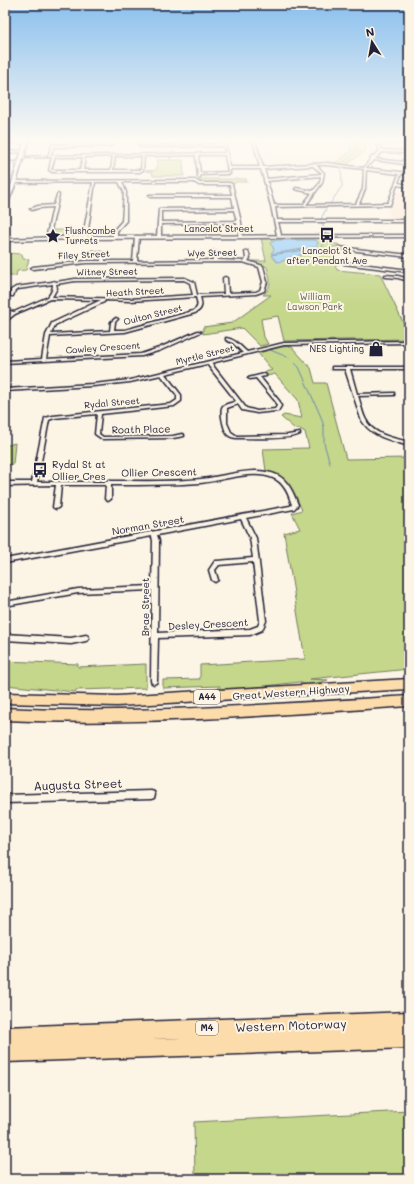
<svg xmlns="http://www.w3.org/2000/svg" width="414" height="1184" font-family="Mali,sans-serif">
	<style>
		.built { fill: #fce8d5 }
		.green { fill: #c5d78b; stroke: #747c63 }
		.water { fill: #9acff8; stroke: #6a8aac }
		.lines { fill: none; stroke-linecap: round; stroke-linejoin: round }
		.stream { stroke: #6a8aac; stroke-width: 1 }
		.street-casing { stroke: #22223b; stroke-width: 3 }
		.secondary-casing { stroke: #22223b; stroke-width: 3 }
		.highway-casing { stroke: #22223b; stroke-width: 3 }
		.street { fill: #fcf5e5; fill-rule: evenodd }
		.secondary { fill: #fcf5e5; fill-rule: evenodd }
		.highway { fill: #fddcac; fill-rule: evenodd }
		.labels { text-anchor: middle; stroke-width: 4; stroke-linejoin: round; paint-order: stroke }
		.far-street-label { font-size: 9px; fill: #22223b; stroke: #fcf5e5 }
		.far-poi-label { font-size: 9px; fill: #22223b; stroke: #fcf5e5; text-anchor: start }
		.far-park-label { font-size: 9px; fill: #535853; stroke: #fcf5e5 }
		.shield { fill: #fcf5e5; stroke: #63616e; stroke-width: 1 }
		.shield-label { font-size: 9px; font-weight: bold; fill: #22223b }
		.street-label { font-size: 10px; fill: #22223b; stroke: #fcf5e5 }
		.poi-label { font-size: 10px; fill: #22223b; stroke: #fcf5e5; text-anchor: start }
		.near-street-label { font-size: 12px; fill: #22223b; stroke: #fcf5e5 }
	</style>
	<rect width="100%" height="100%" fill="#fcf5e5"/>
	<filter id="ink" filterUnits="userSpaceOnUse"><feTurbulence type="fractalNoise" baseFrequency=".025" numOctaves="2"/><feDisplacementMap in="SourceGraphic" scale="8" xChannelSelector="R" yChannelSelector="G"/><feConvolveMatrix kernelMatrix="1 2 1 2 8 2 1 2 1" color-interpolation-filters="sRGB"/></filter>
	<g filter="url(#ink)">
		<g class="built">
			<polygon points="257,140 351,140 351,151 334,164 317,163 270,166 266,165 269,163 267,156 262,154"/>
			<polygon points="397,191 409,192 409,219 391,219 386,206 393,204"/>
		</g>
		<g class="green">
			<polygon points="346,140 364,140 366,150 346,165 334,164 351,151 351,140"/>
			<polygon points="170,156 172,160 183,160 184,176 153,176 152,172 145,171 157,170 157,160 170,160"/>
			<polygon points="199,179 246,179 247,182 236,182 234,184 199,183"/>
			<polygon points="51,230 84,230 83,235 80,236 50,236"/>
			<path d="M261,238H328L332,244H338L339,246L331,248L336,263L340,264L335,265L337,270L380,274L409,335V339L284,341L278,316L261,319L264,337L268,344L260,346L242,328L203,334V327L232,323L271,295H263C273,286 270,279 267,267L252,261H266Z"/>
			<polygon points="5,253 22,254 23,259 29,259 26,270 17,271 16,276 5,276"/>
			<path d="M291,346L311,368L315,383H326L346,459L409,458V669L310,679L328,680L307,686L300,682L239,689H218L220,686L163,688V680L200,679V665L305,659L284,533L300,529L292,513L302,510C292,489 292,477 266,471L263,449L309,448L305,432L300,429H295L281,417L284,415L302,418L298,400L275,374L267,376L265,372L272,370L258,353L281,347Z"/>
			<polygon points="15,443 13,464 5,465 5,446"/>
			<polygon points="5,661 78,664 78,667 146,664 146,688 76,690 75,692 5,685"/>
			<polygon points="409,1111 409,1179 195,1179 194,1122"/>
		</g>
		<g class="water">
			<polygon points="276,240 316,240 318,243 316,247 271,254 274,249 270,243"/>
			<path d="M320,248L319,250L323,251C313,253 302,254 292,257C286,259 283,262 277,262L271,255Z"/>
		</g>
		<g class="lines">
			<g class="stream">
				<polyline points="342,164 356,152 356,140"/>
				<polyline points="330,204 342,186 341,167"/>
				<polyline points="321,219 327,207"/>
				<polyline points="322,223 326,234"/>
				<polyline points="322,248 325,238"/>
				<polyline points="270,350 290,358 299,367 321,417 324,427 324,443 330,464"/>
			</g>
			<g class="street-casing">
				<g id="street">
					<path d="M54,140H56L54,145L109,144H110L111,140H113L112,145L109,146L54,147L50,156L225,153L224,146L140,147L139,146L223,144V140H225L227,153L228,154V155L229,167H260L253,140H255L263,167L312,164L313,163L315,164L327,163L364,168L371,158L380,151L376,140H378L379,141H402L403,143H379L382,150L409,151V153L382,152L375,159L402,162L404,159H406L404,164L374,160L366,167V168L409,173V175L401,174L398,183L409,185V187L397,185L390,205L275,207L277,220H409V222H278L281,235L279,236L277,235L271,206L261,169H230V174L200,175V177L199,178L198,177L196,155L144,156L143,170L140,172H52L49,170L52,157L22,158L21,157L48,156ZM198,155H225L228,172L200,173ZM113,156L111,170H83L85,157ZM115,156H142L141,170H113ZM55,157H83L80,170H51ZM316,165H327L364,169L363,189L356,204L306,205L322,183L324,173ZM313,166L322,173L321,174L267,179L264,169ZM366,170L399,174L388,203L359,204L365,189ZM321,176L320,183L313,191L296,188L295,189L312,193L303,205H274L267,181Z"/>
					<polygon points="5,142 26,142 27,143 5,144"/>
					<polygon points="5,151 23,151 24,152 5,153"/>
					<polygon points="5,162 20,162 21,163 5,164"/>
					<path d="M195,180L200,183H229L232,184L241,222L242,237L239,236L237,223L161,224V236L159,237L157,236L159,209L234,208L232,197H150L149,195H232L230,185H199L194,182H122L126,192V221L117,231V237L115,238L113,237V231L122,221L124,192L119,182H95L87,236L85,237L83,236L93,182L14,183L13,182L14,181ZM234,210L237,221L161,222V211Z"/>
					<polygon points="5,185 14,186 5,187"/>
					<polygon points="58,194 59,195 49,238 46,239 53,207 38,208 32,210 30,209 38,206 54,205 57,195"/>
					<path d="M137,236L139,237L137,261L213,260L212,252L214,251L216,252L217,260L245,261L246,258L245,252L248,251L250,258L248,261L263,266L267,282L264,291L256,294L200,297C202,304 203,309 195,313L125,332L50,336L46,359L141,354L159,348L198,331L201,332L161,350L142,356L5,363V361L42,359L46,335L52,323L101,300L50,299L15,314L5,322V319L11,313L5,312V310L14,312L48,297C51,293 53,290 53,284L18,289L15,291L13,296H11V290L16,287L52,282L54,281L56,282L75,279L185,278L194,282L197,295L224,294L223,278L225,277L227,278L228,293L256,292L260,290L263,282L259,267L243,262L86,263L33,269L31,268L33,267L86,261H101V255L91,253L90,252L92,251L104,253L105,261H133L135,237ZM184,280L190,283L193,295L130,299L52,297L57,288L56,284L75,281ZM196,297C198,304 199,308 193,311L125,330H114L115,322L118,319L116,318L111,322L110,331L51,334L55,325L104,302L105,300L130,301Z"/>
					<polygon points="339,247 409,255 409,257 340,249 339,249"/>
					<polygon points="345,262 409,270 409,272 344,264 343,263"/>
					<polygon points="385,275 398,276 409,279 409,281 398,278 386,277 385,277"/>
					<path d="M226,338C235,339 240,346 247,352L284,343L409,341V343L284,345L211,363L246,408L257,411L275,409L277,406L276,402L256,378L250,379L248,378L264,374L266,375V376L260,377L280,402L281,406L278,411H276L257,413L242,410L238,404L227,408V423L231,432L237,436L288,435L300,433V434C290,440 251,438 237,438C234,438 230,437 228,435C224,431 219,410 223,406C226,404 232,403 236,401L207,364L165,374L181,395V401L174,406L101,414L99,434L103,437L173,436L182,434L184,435V436L173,438L102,439L95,434L97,414L54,418L49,420L37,482H107L109,480L111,481C141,481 171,482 201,479C225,477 253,465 277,475C288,480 294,494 298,505L294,509L246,518L256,538L266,621L262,630L250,635L158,638L157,681L156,683L154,684L152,683L151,681L152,590L78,593L5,606V602L78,589L152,586L153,541L152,536L5,563V559L290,506L292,505C289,495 284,482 273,478C252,469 223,481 200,483C171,485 141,485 111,485V499L108,501L105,499L106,485H61L59,507L56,509L54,508L53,507L56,485L5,486V482H32L45,418L53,416L171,404L177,400V395L161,375L130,382L93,386L5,391V389L93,384L130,380L243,353L233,343L226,340ZM241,519L250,538L253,558L217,561H215L209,570L212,580L215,582L218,580L215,570L219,565L253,562L260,621L258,626L250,629L158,633L159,541L157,535Z"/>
					<path d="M332,367H409V369H350L357,394L394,393V395H392L358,396C361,404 362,413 366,420C373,435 394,438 409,442V446C390,440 371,437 361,419L345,369H332Z"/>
					<polygon points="409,452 409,458 405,458 405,457 407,453"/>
					<polygon points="5,634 71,638 86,635 88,636 89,638 88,640 86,641 71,644 5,640"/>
					<polygon points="151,791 154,792 155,795 154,798 151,799 5,803 5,795"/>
				</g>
			</g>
			<g class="secondary-casing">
				<g id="secondary">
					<polygon points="25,140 29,140 15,186 7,205 5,206 5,200 11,186"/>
					<polygon points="409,235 409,237 79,239 5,241 5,239 86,236"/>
				</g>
			</g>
			<g class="highway-casing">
				<g id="highway">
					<polygon points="409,679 409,689 117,706 5,703 5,693 117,696"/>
					<path d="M409,696V706C274,715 140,726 5,720V708C140,715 274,704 409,696Z"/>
					<polygon points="409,1012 409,1030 152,1039 409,1030 409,1048 5,1062 5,1027"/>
				</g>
			</g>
			<use href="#street" class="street"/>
			<use href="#secondary" class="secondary"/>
			<use href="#highway" class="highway"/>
		</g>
	</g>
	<linearGradient id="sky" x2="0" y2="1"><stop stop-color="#89bfee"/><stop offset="0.46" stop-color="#fefaf3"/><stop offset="1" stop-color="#fefaf3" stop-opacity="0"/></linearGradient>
	<rect width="414" height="305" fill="url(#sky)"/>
	<defs>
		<g id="bus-bare" transform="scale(1.2)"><path d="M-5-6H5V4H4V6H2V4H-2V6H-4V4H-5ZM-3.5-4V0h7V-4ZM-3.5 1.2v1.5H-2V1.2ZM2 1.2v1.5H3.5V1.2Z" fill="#22223b" stroke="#fcf5e5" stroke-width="2.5" paint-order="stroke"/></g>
		<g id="sight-bare" transform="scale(1.2)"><path d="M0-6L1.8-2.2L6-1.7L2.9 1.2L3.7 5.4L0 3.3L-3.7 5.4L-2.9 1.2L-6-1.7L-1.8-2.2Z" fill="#22223b" stroke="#fcf5e5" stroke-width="2.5" paint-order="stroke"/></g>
		<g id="shop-bare" transform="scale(1.2)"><path d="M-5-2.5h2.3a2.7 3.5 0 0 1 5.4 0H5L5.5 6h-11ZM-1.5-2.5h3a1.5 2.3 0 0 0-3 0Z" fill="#22223b" stroke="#fcf5e5" stroke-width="2.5" paint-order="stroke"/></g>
	</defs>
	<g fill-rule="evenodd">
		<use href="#bus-bare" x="327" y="235"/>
		<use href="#sight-bare" x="53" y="236"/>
		<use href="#shop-bare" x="376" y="349"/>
		<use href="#bus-bare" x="40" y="470"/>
	</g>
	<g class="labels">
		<g class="far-street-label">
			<text x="219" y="232">Lancelot Street</text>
			<text transform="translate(212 253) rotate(-1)" y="3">Wye Street</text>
			<text transform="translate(84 255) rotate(-3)" y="3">Filey Street</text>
			<text transform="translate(107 272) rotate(-1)" y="3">Witney Street</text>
			<text transform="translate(135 292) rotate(-3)" y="3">Heath Street</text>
			<text transform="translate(153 315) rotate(-14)" y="3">Oulton Street</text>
			<text transform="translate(103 348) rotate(-4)" y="3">Cowley Crescent</text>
			<text transform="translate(205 355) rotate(-14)" y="3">Myrtle Street</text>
			<text transform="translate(112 403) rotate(-5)" y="3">Rydal Street</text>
		</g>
		<g class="far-poi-label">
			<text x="65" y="234">Flushcombe<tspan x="65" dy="10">Turrets</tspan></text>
			<text x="327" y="254" text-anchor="middle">Lancelot St<tspan x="327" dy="10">after Pendant Ave</tspan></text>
			<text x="364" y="352" text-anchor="end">NES Lighting</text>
		</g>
		<g class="far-park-label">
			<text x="315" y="300">William<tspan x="315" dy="10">Lawson Park</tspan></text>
		</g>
		<g class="shield">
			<rect x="194" y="690" width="26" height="14" rx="3"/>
			<rect x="196" y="1021" width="22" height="14" rx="3"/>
		</g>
		<g class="shield-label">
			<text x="207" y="700">A44</text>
			<text x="207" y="1031">M4</text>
		</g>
		<g class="street-label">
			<text transform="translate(141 429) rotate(-1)" y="4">Roath Place</text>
			<text transform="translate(159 472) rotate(-1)" y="4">Ollier Crescent</text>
			<text transform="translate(148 525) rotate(-10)" y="4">Norman Street</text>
			<text transform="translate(145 607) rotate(-90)" y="4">Brae Street</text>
			<text transform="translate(208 624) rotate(-3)" y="4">Desley Crescent</text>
			<text transform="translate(291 692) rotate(-4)" y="4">Great Western Highway</text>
		</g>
		<g class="poi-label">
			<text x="52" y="468">Rydal St at<tspan x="52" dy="12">Ollier Cres</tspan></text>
		</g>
		<g class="near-street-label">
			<text transform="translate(78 785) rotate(-2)" y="4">Augusta Street</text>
			<text transform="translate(291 1026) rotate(-2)" y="4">Western Motorway</text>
		</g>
	</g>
	<rect width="414" height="1184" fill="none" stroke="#fcf5e5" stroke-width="20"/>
	<rect x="10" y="10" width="394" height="1164" fill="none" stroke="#22223b" stroke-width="1.5" filter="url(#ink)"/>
	<g transform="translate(372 42) rotate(349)" stroke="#fcf5e5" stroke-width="3" paint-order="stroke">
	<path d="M0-3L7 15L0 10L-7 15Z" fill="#22223b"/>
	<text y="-6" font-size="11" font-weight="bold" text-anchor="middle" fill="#22223b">N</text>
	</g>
</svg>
